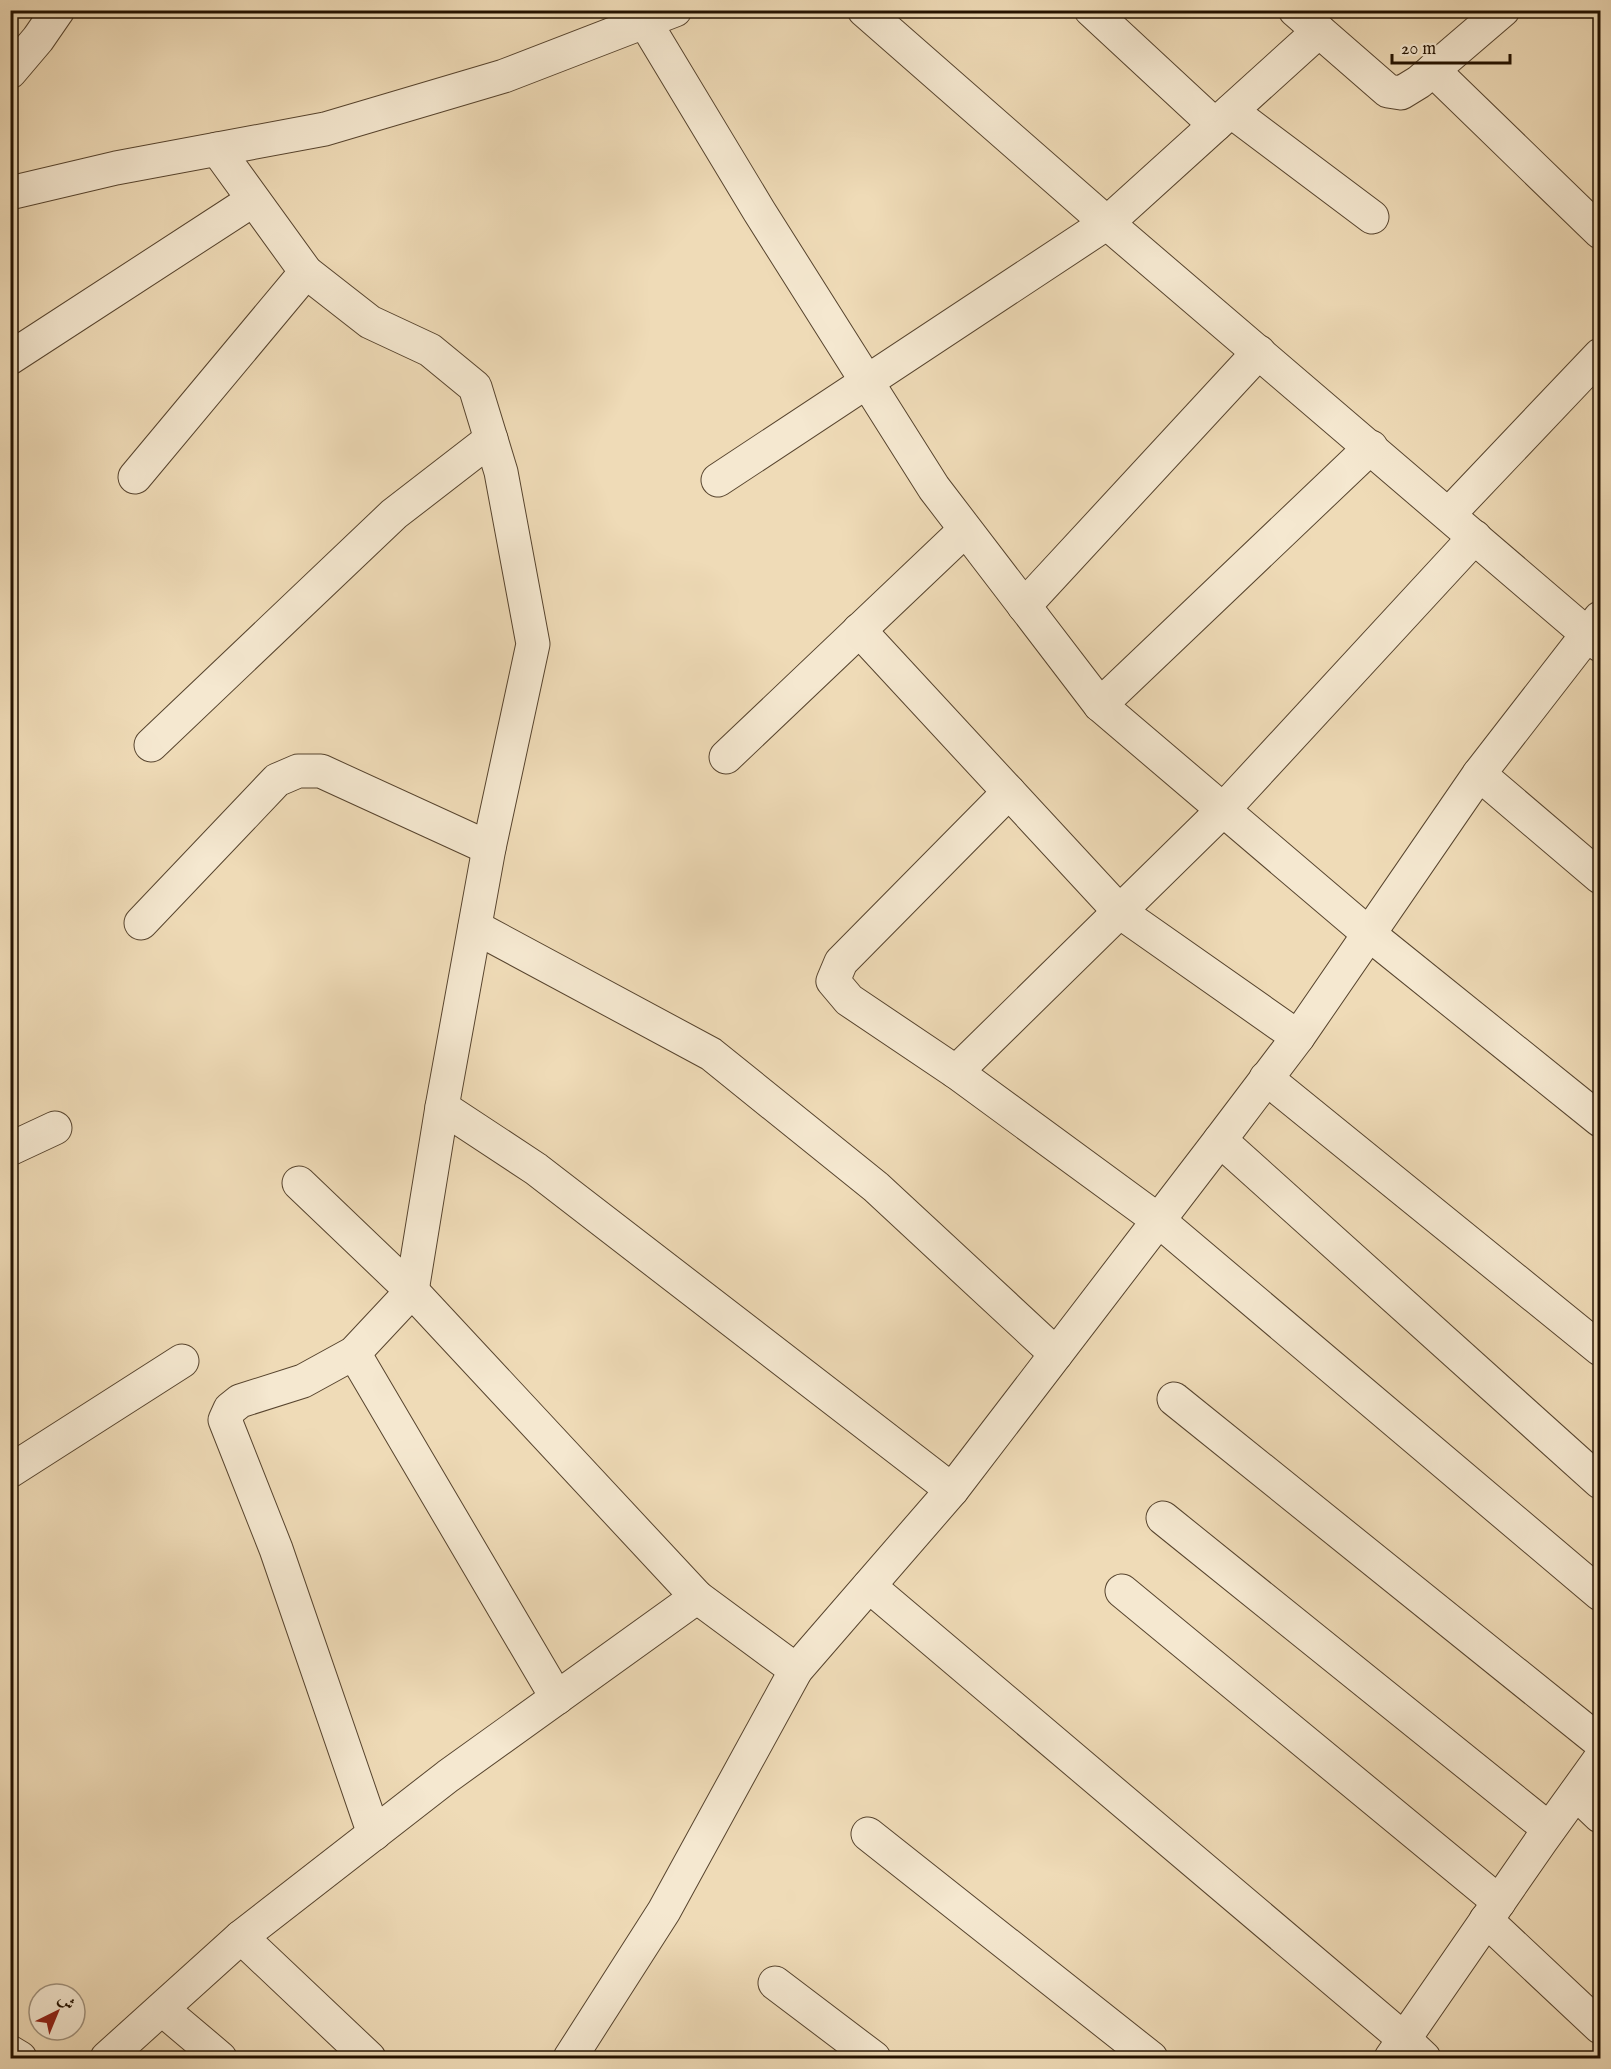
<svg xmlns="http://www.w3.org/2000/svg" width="1611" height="2069" font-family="'IM FELL English',Amiri,serif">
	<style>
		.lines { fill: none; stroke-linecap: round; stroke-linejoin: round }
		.street-casing { stroke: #57442e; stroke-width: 35 }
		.street { stroke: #f5e8d0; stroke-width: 33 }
	</style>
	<rect width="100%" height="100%" fill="#efdbb7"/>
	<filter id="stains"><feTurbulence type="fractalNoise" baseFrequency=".00333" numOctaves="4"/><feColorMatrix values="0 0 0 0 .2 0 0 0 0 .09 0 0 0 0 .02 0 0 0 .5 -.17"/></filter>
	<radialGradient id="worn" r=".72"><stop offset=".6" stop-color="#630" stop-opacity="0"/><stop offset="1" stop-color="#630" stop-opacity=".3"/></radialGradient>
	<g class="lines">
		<g class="street-casing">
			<g id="street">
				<polyline points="864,10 1107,223 1600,645"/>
				<polyline points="1091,10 1215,125"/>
				<polyline points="1295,10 1388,91 1401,93 1419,82 1503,10"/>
				<polyline points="645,22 759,211 934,488 1100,705 1369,934 1600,1120"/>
				<polyline points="1433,70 1600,232"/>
				<polyline points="10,72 38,39 58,10"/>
				<polyline points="1231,111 1372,217"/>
				<polyline points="217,149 306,272 370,322 430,350 475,387 501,472 533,644 489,848 442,1107 412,1291 354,1353 303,1381 240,1401 230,1409 225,1420 276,1549 374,1834"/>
				<polyline points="10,193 116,168 325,129 504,76 675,10"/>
				<polyline points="10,358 253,200"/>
				<polyline points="135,477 306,272"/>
				<polyline points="718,480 1107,223 1319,31"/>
				<polyline points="1449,514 1600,355"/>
				<polyline points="1024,606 1259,352"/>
				<polyline points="859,630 1120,912 1298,1037"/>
				<polyline points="1100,705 1371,447"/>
				<polyline points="151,745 394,514 491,439"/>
				<polyline points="726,757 965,530"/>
				<polyline points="1479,774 1600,877"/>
				<polyline points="1009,792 841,962 833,981 849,1000 956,1072 1158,1220 1600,1594"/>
				<polyline points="141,923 277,780 298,771 321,771 489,848"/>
				<polyline points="475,927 711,1054 876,1187 1056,1354"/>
				<polyline points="956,1072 1222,811 1475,537"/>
				<polyline points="1266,1078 1600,1349"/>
				<polyline points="442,1107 536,1169 952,1490"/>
				<polyline points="1220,1140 1600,1482"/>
				<polyline points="10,1149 55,1128"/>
				<polyline points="299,1183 412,1291 697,1597 796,1670"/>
				<polyline points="354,1353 557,1698"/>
				<polyline points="1174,1399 1600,1742"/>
				<polyline points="10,1471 182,1361"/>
				<polyline points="1163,1518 1549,1829"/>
				<polyline points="869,1586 1404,2039 1424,2058"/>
				<polyline points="1122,1591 1499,1902"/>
				<polyline points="1576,1793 1600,1816"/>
				<polyline points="868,1834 1151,2058"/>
				<polyline points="1486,1920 1600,2027"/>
				<polyline points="241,1937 369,2058"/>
				<polyline points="775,1983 874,2058"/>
				<polyline points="162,2009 220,2058"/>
				<polyline points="10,2052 20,2058"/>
				<polyline points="107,2058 241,1937 448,1776 697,1597"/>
				<polyline points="570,2058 664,1911 796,1670 952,1490 1220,1140 1298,1037 1479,774 1600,618"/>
				<polyline points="1391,2058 1541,1841 1600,1759"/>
			</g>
		</g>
		<use href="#street" class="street"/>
	</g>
	<rect width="1611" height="2069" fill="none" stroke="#efdbb7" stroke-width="36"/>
	<rect x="12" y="12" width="1587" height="2045" fill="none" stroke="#241200" stroke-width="3"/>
	<rect x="18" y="18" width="1575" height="2033" fill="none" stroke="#241200" stroke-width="1.5"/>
	<g transform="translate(57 2012) rotate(43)"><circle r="28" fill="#f5e8d0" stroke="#a1927d" stroke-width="1.5"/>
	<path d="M0-4.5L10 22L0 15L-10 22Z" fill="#8f2418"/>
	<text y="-9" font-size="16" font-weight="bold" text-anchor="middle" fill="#241200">ش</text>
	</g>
	<path d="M1392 54v9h118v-9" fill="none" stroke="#241200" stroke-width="3"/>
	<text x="1401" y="54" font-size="18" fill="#241200" stroke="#f5e8d0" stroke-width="4.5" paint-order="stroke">20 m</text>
	<rect width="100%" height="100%" filter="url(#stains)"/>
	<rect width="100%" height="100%" fill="url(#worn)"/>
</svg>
